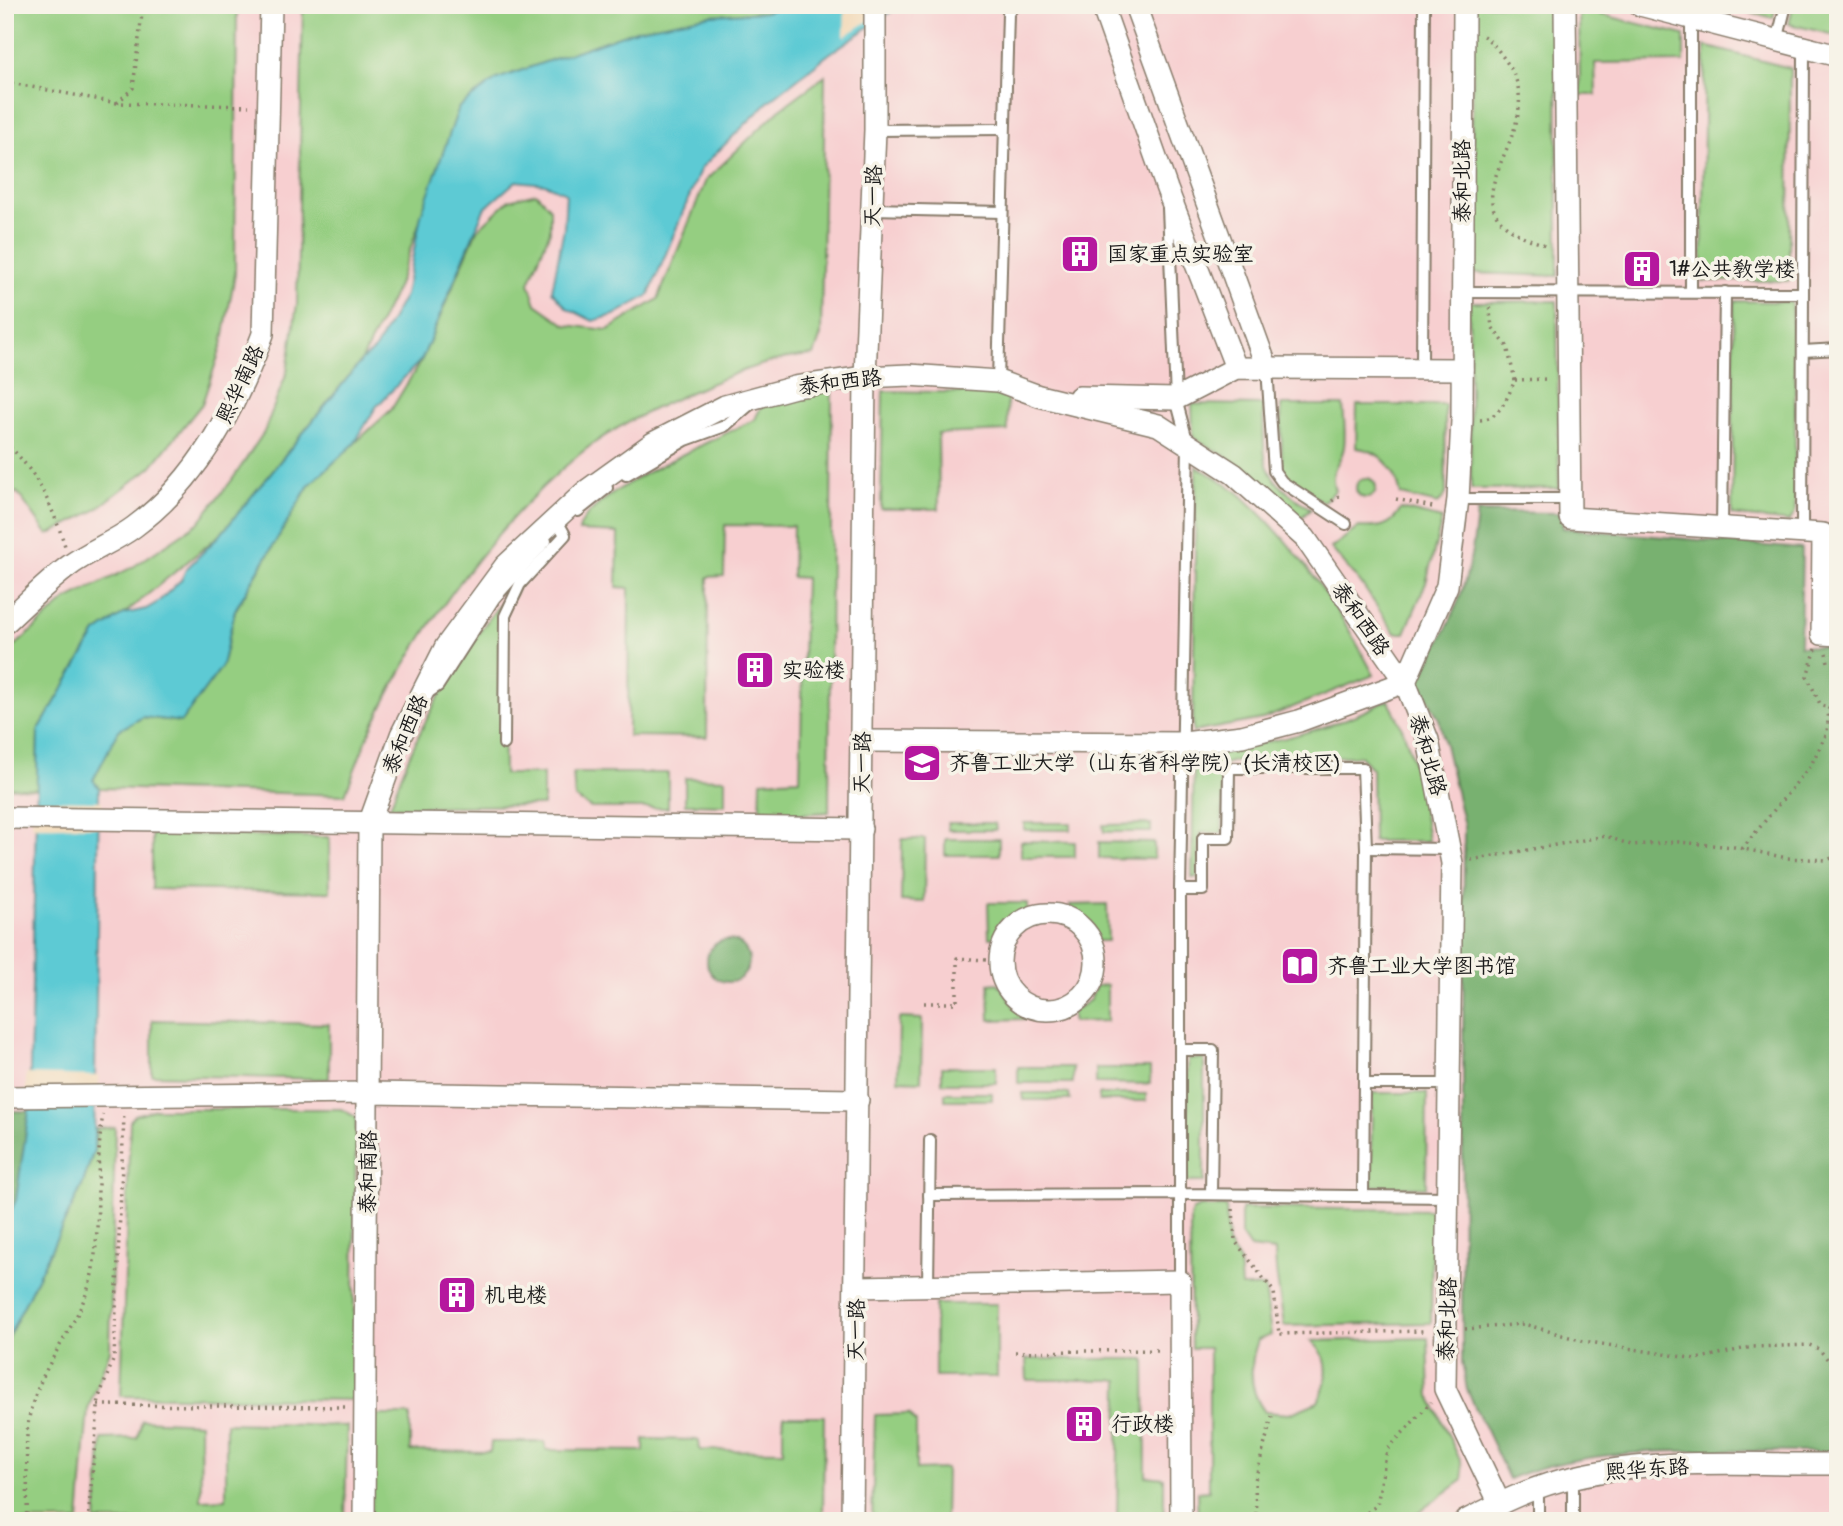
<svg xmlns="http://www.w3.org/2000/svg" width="1843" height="1526" font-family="Pangolin,'LXGW WenKai TC',sans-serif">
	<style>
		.built { fill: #f7cfd0 }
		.green { fill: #95ce81; stroke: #58754e; stroke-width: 2 }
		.forest { fill: #78b16f; stroke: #4a6646; stroke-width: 2 }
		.water { fill: #5dcad4; stroke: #3c7378; stroke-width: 2 }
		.pier { fill: #f3daba }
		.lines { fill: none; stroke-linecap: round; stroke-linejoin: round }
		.lane-casing { stroke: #887b6b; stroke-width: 14 }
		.street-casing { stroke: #887b6b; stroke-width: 24 }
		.path { stroke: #887b6b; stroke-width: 3.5; stroke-dasharray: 2 5; stroke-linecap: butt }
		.lane { stroke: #fff; stroke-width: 10 }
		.street { stroke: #fff; stroke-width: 21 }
		.labels { text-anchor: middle; stroke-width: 7; stroke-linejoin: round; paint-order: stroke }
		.street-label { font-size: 21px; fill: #1c1c1c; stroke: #f7f3e8 }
		.poi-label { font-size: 21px; fill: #1c1c1c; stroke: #f7f3e8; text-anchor: start }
	</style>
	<rect width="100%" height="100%" fill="#f7f3e8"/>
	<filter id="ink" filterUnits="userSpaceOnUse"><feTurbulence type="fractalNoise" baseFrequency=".0143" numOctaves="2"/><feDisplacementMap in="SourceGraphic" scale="14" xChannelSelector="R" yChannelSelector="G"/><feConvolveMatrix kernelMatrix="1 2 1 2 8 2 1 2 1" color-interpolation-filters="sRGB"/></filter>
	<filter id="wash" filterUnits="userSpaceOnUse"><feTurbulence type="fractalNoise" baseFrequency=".00686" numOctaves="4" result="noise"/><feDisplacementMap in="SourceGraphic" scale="28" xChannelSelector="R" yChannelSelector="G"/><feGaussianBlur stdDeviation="1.57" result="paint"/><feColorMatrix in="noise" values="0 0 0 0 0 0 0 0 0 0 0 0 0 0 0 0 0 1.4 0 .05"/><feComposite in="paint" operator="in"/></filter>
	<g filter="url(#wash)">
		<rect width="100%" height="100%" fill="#f3daba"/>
		<rect class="built" x="5" y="5" width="1833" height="1516"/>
		<g class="green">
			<polygon points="5,5 237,5 235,274 222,345 202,404 151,467 94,511 48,535 17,492 5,499"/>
			<polygon points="303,5 785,5 765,12 711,15 459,107 398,285 362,360 222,533 124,614 96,633 38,731 37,789 5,787 7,653 66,600 133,567 198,523 232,480 264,432 287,372 297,304"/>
			<polygon points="1473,5 1557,5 1558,276 1471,273"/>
			<polygon points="1724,5 1776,5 1773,18"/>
			<polygon points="1793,5 1838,5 1838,36 1789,24"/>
			<polygon points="1579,9 1684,35 1684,62 1595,63 1596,95 1580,95"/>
			<polygon points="1705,46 1790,68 1789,281 1702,281"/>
			<path d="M825,76L821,335L814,355C773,357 735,373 698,389C659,406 614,426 581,453C498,521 422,624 375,721C363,745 355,770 345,795L99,788L93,780L119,729L143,717L181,722L222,666L235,611L309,485L391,410L422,359L477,230L509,200L536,193L550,208V231L529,283L536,304L566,325L608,330L658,299L706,180L779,110Z"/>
			<polygon points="1557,301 1559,488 1471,489 1469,302"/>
			<polygon points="1734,301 1791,302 1795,368 1795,513 1789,522 1732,515"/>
			<path d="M820,390H832L829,812L760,817L761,781L800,779L805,578L792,577L793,526L725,525L724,576L708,577L707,737L628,736L629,588L617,587L618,533L579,531C584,493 721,438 755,419L761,407Z"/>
			<polygon points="883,391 988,393 1007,397 1008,431 938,434 939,509 881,509"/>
			<path d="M1192,404L1263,405C1265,465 1257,474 1311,509L1297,521L1235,462L1193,437Z"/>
			<path d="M1281,405H1343C1344,418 1346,434 1344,447C1341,465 1328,466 1335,491L1323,502L1286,478L1282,471Z"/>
			<path d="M1357,405H1445L1446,494L1438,504L1401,495C1396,471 1383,450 1356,448Z"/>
			<path d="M1196,466C1211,475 1228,484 1241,495C1296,545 1340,609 1374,675L1263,719L1193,732Z"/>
			<circle cx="1366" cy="488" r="10"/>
			<path d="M1401,509L1442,519L1426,583L1405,633H1395L1363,586L1331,548L1359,527C1378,528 1391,528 1401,509Z"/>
			<path d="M529,567L502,617L504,774H543V805L390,807C418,720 471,637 529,567Z"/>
			<path d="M1388,700C1414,743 1421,793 1428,841H1373L1372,769L1360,756L1242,759L1224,764L1222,833H1200L1198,877L1192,878L1194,754C1262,745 1328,732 1388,700Z"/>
			<polygon points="573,773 668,773 668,808 591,808 575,798"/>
			<polygon points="685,778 725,779 725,805 685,804"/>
			<polygon points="948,823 995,823 996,830 948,830"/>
			<rect x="1024" y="823" width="47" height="7"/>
			<polygon points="1151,824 1151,832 1104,832 1103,825"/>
			<polygon points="152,834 329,837 330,892 152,889"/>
			<polygon points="902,839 925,839 924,902 901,901"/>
			<rect x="945" y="839" width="54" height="16"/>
			<polygon points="1021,841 1075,842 1075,857 1021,857"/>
			<polygon points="1099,842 1154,843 1154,859 1099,858"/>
			<polygon points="988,903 1027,903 1027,912 1011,921 1001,938 989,938"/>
			<polygon points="1107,904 1108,941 1097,941 1083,919 1070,914 1070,905"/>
			<polygon points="998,983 1012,1003 1025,1012 1025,1019 990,1020 989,984"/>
			<polygon points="1107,985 1107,1021 1072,1022 1072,1012 1090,1000 1096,986"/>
			<polygon points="899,1018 922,1019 921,1081 898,1080"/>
			<polygon points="152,1020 329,1024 329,1079 152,1075"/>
			<polygon points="1188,1059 1204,1059 1204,1182 1187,1182"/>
			<rect x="942" y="1067" width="54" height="16"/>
			<rect x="1018" y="1067" width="55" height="16"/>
			<polygon points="1096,1068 1150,1068 1150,1084 1096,1083"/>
			<rect x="945" y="1093" width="47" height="7"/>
			<polygon points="1022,1093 1069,1093 1070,1100 1023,1100"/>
			<polygon points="1372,1093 1427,1093 1426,1187 1371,1186"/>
			<rect x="1099" y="1094" width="47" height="7"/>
			<polygon points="156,1109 341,1109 356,1117 353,1400 121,1396 130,1121 135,1115"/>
			<polygon points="115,1127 110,1350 88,1409 79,1521 5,1521 5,1344 82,1186 94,1150 96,1129"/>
			<path d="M1200,1207H1226L1228,1244L1239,1260L1241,1287H1265L1271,1335L1258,1340C1249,1365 1248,1390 1265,1412L1289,1414L1318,1402C1329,1380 1332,1357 1311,1341L1428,1338L1430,1396L1461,1462L1463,1480L1406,1521H1198L1197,1492L1209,1491V1348H1191L1190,1217L1193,1210Z"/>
			<path d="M1241,1208L1432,1210L1431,1323L1284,1326C1281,1299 1275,1277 1275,1251L1250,1248L1241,1235Z"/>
			<rect x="935" y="1304" width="62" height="73"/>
			<polygon points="1026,1359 1145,1359 1146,1476 1164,1478 1164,1521 1117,1521 1119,1380 1027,1380"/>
			<polygon points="909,1414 916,1422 916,1470 946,1469 945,1521 872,1521 875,1415"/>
			<polygon points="371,1415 410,1415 410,1451 490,1452 491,1442 545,1442 546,1450 644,1451 644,1439 699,1440 700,1450 783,1451 783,1416 824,1416 823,1521 370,1521"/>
			<polygon points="142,1420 200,1423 201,1500 226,1499 226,1423 347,1426 345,1521 96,1521 102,1439 137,1438"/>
		</g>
		<g class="forest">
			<path d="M1477,512L1561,513L1563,528L1802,549L1800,646L1838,647V1452C1738,1453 1600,1440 1509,1479L1467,1390L1462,1362L1464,826L1439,719L1418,680C1454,620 1471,582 1477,512Z"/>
			<circle cx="728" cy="961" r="21"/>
			<polygon points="5,1111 29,1111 16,1200 5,1224"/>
		</g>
		<polygon class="water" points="785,5 901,5 829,54 769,101 701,168 649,295 614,315 593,321 567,308 552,291 564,228 566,193 545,184 516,181 484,209 422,359 376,407 354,444 309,485 235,610 222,666 181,722 143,717 119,730 93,780 99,788 94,1150 82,1186 5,1344 5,1224 16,1200 29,1111 38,731 96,633 124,614 146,609 158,602 182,579 186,569 222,533 362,360 374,351 405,295 421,215 459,107 497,79 639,29 711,15 765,12"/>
		<g class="pier">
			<polygon points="845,5 893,5 844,37"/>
			<polygon points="33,800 102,801 101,827 32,826"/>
			<polygon points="26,1074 99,1076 99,1103 26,1101"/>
		</g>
	</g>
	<g filter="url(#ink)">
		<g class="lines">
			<g class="lane-casing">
				<g id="lane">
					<polyline points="1777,41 1786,5"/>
					<polyline points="875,130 1004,129"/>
					<polyline points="1168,208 1176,399 1188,444 1180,890 1180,1194 1450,1197"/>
					<polyline points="872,209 1002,212"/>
					<polyline points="1461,292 1803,293"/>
					<polyline points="1691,292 1691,18"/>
					<polyline points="1803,351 1838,349"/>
					<polyline points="1267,368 1274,471 1282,482 1346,524"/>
					<polyline points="1422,369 1424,5"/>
					<polyline points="998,381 1008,13 1015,5"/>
					<polyline points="626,475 686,440 725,426 753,402"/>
					<polyline points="1458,499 1570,499"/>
					<polyline points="578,511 607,488"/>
					<polyline points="1722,527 1725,292"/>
					<polyline points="1802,533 1804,48"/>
					<polyline points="425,695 438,686 494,599 546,541"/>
					<polyline points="504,744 505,616 520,584 565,535 560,526"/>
					<polyline points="1366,848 1450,849"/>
					<polyline points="1180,890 1203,890 1203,838 1228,838 1229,768 1363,768 1366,848 1363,1196"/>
					<polyline points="1180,1050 1213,1050 1211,1194"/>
					<polyline points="1364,1084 1451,1084"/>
					<polyline points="929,1195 1180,1194 1180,1281"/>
					<polyline points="928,1285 930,1140"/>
					<polyline points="1573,1477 1573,1521"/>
					<polyline points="1538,1521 1538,1488"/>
				</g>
			</g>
			<g class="street-casing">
				<g id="street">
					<polyline points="1102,5 1167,189 1236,368"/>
					<polyline points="1135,5 1267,368"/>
					<polyline points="1565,5 1570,518 1823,534 1822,634 1838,635"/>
					<polyline points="1640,5 1838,56"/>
					<polyline points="1079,397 1176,399 1236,368 1462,369"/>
					<path d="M5,623C26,604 46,583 69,566C89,551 114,542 134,527C198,480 236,407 263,334L271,5"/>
					<polyline points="1405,682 1447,586 1458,499 1462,420 1464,5"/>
					<polyline points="862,741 1184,743 1242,736 1299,721 1405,682"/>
					<polyline points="5,818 861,829"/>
					<circle cx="1048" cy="962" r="48"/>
					<polyline points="5,1097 369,1093 858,1100"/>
					<polyline points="857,1287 1180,1281 1181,1521"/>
					<polyline points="364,1521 369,824 401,735 446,646 505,566 586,491 653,443 725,406 795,387 865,377 909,375 998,381 1039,396 1158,425 1234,474 1305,538 1405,682 1428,740 1452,863 1445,1389 1500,1504"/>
					<polyline points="852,1521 865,377 875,130 875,5"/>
					<path d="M1465,1521C1500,1503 1536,1485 1575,1477C1660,1457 1751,1465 1838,1464"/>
				</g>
			</g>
			<g class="path">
				<path d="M1483,36C1493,42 1501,54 1508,64C1558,138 1419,208 1549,246"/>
				<polyline points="5,82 117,103 249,106"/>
				<polyline points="117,103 133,88 143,5"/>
				<polyline points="1515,380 1549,379"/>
				<path d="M1480,420C1500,419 1508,396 1515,380L1507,346L1492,327L1489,305"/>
				<path d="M5,442C37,472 52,505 65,546"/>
				<polyline points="1396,499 1437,508"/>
				<polyline points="1332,501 1342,494"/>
				<polyline points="1816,649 1807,676 1821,706 1838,708"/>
				<polyline points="1826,653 1828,662 1838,666"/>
				<polyline points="1742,849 1811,765 1827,733 1829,707"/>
				<polyline points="1471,860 1606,836 1631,845 1678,842 1734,847 1787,858 1826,860 1838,856"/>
				<polyline points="924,1003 957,1003 957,958 1000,961"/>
				<polyline points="1233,1209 1235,1241 1274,1292 1279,1334 1426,1331"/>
				<polyline points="1465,1329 1524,1324 1583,1341 1696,1359 1752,1347 1809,1345 1819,1349 1838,1372"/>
				<polyline points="1015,1352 1161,1350"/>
				<polyline points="98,1405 345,1407"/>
				<path d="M26,1521C31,1481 20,1438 34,1399C48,1355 82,1321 92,1274C102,1222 94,1167 103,1115"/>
				<polyline points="88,1521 99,1397 114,1358 124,1116"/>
				<polyline points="1256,1521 1255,1480 1273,1413"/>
				<polyline points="1356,1521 1377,1505 1387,1450 1431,1402"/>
			</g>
			<use href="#lane" class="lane"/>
			<use href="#street" class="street"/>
		</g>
	</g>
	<defs>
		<g id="building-square" transform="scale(2.0125)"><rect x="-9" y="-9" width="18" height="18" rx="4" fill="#b5179e" stroke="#f7f3e8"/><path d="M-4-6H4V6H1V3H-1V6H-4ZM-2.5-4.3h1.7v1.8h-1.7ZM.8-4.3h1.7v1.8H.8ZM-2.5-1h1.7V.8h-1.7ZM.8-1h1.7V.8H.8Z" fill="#fff"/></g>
		<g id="university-square" transform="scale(2.0125)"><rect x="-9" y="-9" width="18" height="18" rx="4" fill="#b5179e" stroke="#f7f3e8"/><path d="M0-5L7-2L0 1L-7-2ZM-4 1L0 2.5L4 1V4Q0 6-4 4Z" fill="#fff"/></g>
		<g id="library-square" transform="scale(2.0125)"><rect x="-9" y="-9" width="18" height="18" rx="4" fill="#b5179e" stroke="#f7f3e8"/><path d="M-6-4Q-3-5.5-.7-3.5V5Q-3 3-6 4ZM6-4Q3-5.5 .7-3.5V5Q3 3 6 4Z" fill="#fff"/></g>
	</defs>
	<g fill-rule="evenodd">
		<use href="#building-square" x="1080" y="254"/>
		<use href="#building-square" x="1642" y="269"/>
		<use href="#building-square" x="755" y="670"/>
		<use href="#university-square" x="922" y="763"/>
		<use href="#library-square" x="1300" y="966"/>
		<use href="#building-square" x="457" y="1295"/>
		<use href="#building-square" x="1084" y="1424"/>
	</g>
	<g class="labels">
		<g class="street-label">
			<text transform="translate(1462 181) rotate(-90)" y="7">泰和北路</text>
			<text transform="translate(873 196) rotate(-88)" y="7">天一路</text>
			<text transform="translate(840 382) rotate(-7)" y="7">泰和西路</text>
			<text transform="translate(240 384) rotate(-65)" y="7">熙华南路</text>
			<text transform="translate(1361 619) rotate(55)" y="7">泰和西路</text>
			<text transform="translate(405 734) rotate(-67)" y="7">泰和西路</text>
			<text transform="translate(1428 755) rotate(74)" y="7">泰和北路</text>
			<text transform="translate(862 763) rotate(-89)" y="7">天一路</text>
			<text transform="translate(368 1172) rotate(-89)" y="7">泰和南路</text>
			<text transform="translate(1447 1319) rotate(-88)" y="7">泰和北路</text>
			<text transform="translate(856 1330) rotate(-89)" y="7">天一路</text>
			<text transform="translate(1647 1469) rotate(-4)" y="7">熙华东路</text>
		</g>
		<g class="poi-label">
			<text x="1107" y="261">国家重点实验室</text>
			<text x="1669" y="276">1#公共教学楼</text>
			<text x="782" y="677">实验楼</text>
			<text x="949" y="770">齐鲁工业大学（山东省科学院）(长清校区)</text>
			<text x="1327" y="973">齐鲁工业大学图书馆</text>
			<text x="484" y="1302">机电楼</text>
			<text x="1111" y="1431">行政楼</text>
		</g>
	</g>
	<rect width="1843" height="1526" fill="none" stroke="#f7f3e8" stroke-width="28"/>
</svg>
